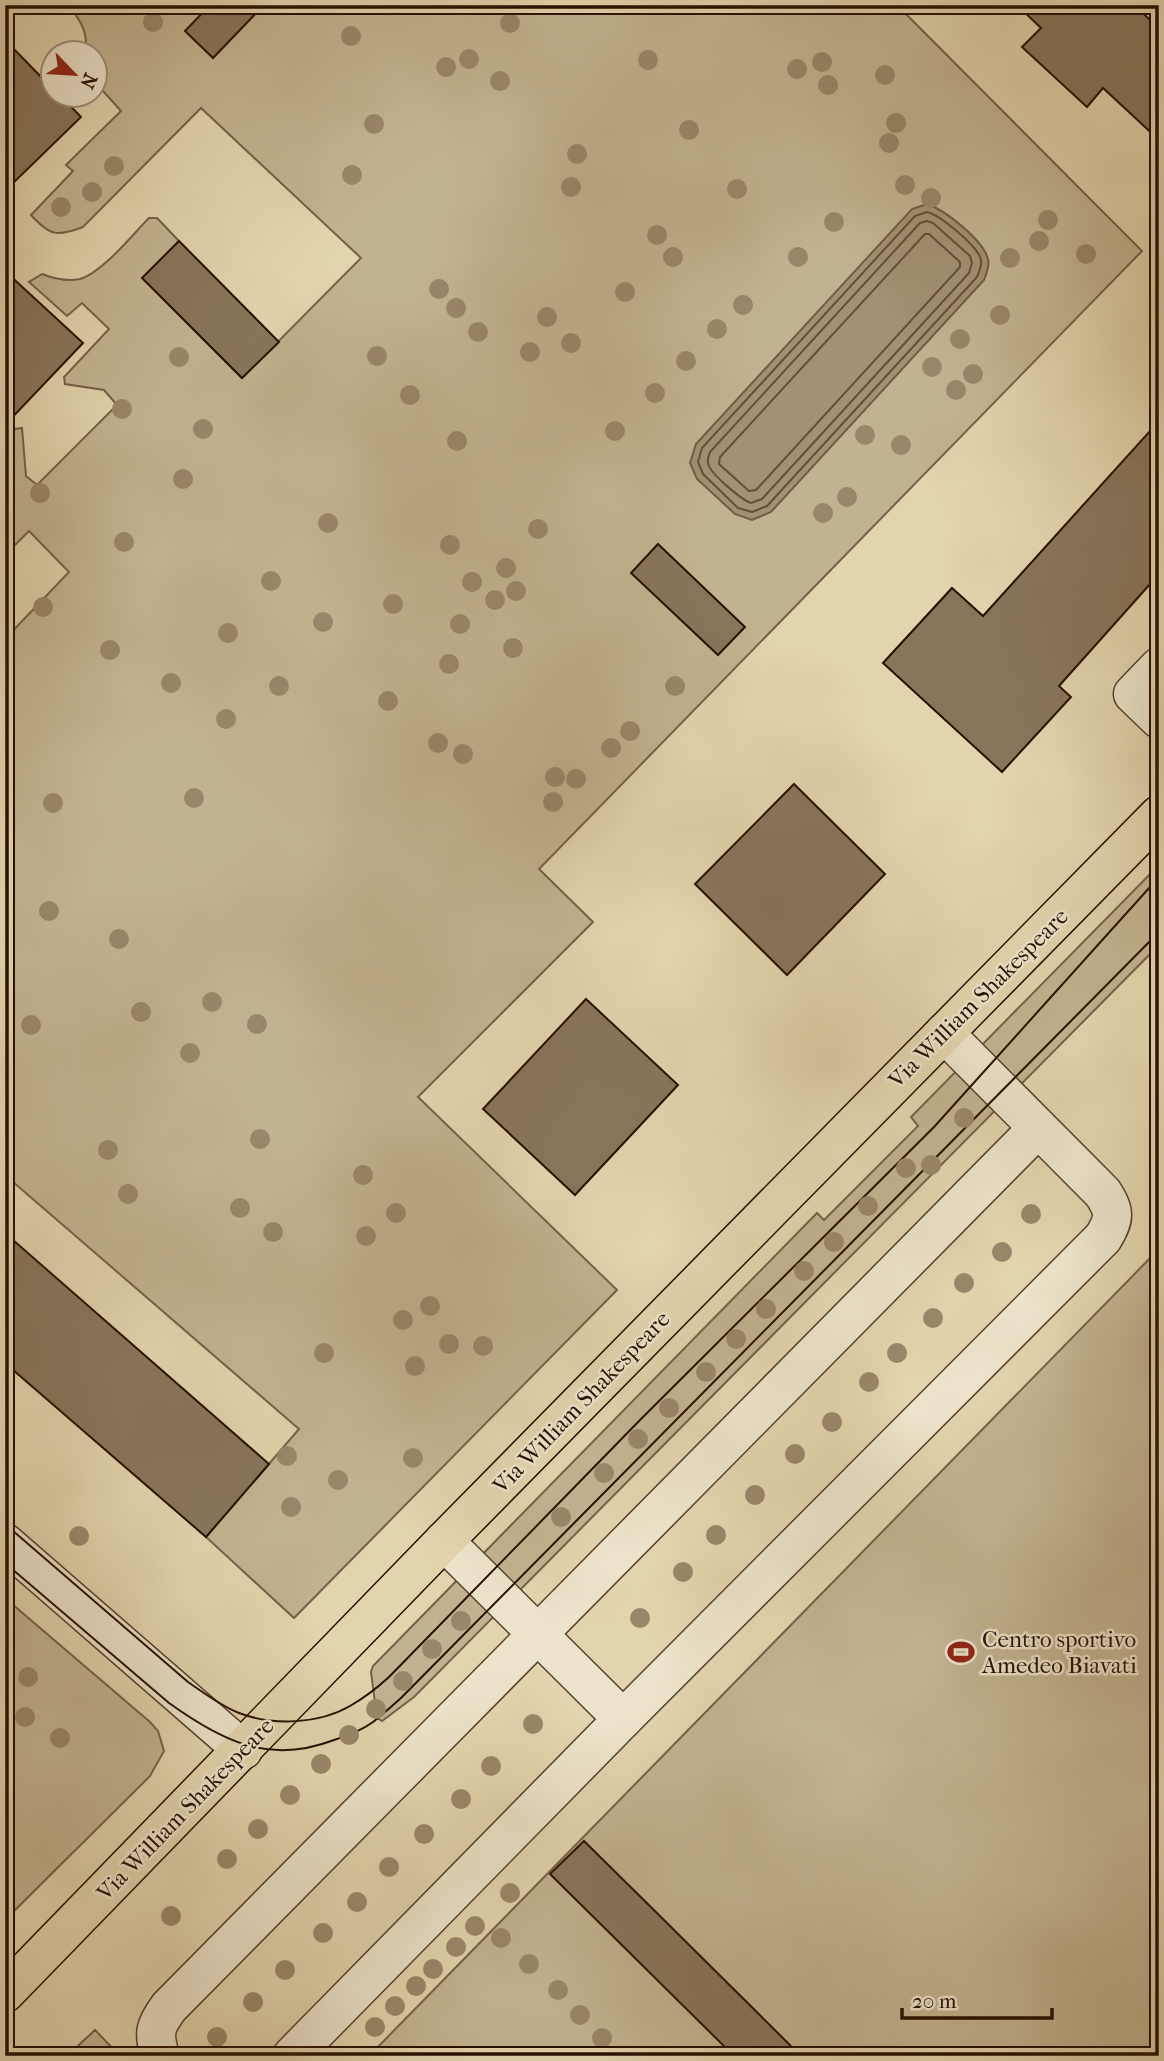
<svg xmlns="http://www.w3.org/2000/svg" width="1164" height="2061" font-family="'IM FELL French Canon',serif">
	<style>
		.green { fill: #c2b390; stroke: #746148; stroke-width: 2 }
		.water { fill: #a29172; stroke: #705d44; stroke-width: 2 }
		.lines { fill: none; stroke-linecap: round; stroke-linejoin: round }
		.shore { stroke: #645039; stroke-width: 2 }
		.building { fill: #88755a; stroke: #260f00; stroke-width: 2 }
		.minor-casing { stroke: #55402b; stroke-width: 41 }
		.major-casing { stroke: #260f00; stroke-width: 41 }
		.minor { stroke: #ece3ca; stroke-width: 38 }
		.major { stroke: #e2d4ad; stroke-width: 38 }
		.tram { stroke: #260f00; stroke-width: 2 }
		.tree { fill: #998769 }
		.labels { text-anchor: middle; stroke-width: 5; stroke-linejoin: round; paint-order: stroke }
		.street-label { font-size: 23px; fill: #260f00; stroke: #ece3ca }
		.poi-label { font-size: 23px; fill: #260f00; stroke: #ece3ca; text-anchor: start }
	</style>
	<rect width="100%" height="100%" fill="#e2d4ad"/>
	<filter id="stains"><feTurbulence type="fractalNoise" baseFrequency=".00286" numOctaves="4"/><feColorMatrix values="0 0 0 0 .2 0 0 0 0 .09 0 0 0 0 .02 0 0 0 .5 -.17"/></filter>
	<radialGradient id="worn" r=".72"><stop offset=".6" stop-color="#630" stop-opacity="0"/><stop offset="1" stop-color="#630" stop-opacity=".3"/></radialGradient>
	<g class="green">
		<path d="M67,5H897L1142,251L539,869L593,922L418,1097L617,1290L294,1618L206,1537L299,1429L5,1175V639L69,572L29,531L5,555V440L15,429L22,428L26,476L37,485L117,405L104,390L65,384L64,377L109,329L82,303L67,316L29,282L42,274C55,279 67,282 80,279C102,273 133,234 149,218H157L179,241L143,278L242,378L361,258L201,108L83,227C57,237 50,236 31,215L73,171L66,165L121,111L95,82L94,52H85C89,34 81,19 67,5Z"/>
		<polygon points="1159,865 1159,945 414,1697 382,1721 377,1718 371,1672 373,1666 817,1213 824,1220 918,1126 911,1117"/>
		<polygon points="1159,1249 1159,2056 369,2056"/>
		<polygon points="5,1598 150,1722 158,1731 164,1751 150,1776 5,1920"/>
		<polygon points="95,2030 120,2056 67,2056"/>
	</g>
	<path class="water" d="M927,204C945,210 983,240 988,259C990,266 986,274 984,280L771,512L752,520L735,514L697,479L690,463L696,444L912,209Z"/>
	<g class="lines">
		<g class="shore">
			<path d="M927,212C940,215 979,247 981,260C982,266 979,272 977,277L767,506L752,512L738,508L703,474L698,462L702,448L915,216Z"/>
			<path d="M927,221L933,223L970,256L972,263L969,273L762,499L751,503C742,500 709,473 708,463C707,460 709,455 710,452L920,223Z"/>
			<polygon points="925,234 929,234 960,262 960,267 756,490 749,491 719,464 720,457"/>
		</g>
	</g>
	<g class="building">
		<polygon points="210,5 264,5 213,58 185,31"/>
		<polygon points="1017,5 1134,5 1159,28 1159,140 1103,88 1087,107 1022,47 1041,28"/>
		<polygon points="5,40 52,88 52,94 59,94 81,117 5,191"/>
		<polygon points="179,241 279,342 242,378 142,278"/>
		<polygon points="5,271 83,343 5,425"/>
		<polygon points="1159,421 1159,574 1059,686 1071,697 1002,772 883,663 952,588 983,616"/>
		<polygon points="658,544 745,627 718,655 631,573"/>
		<polygon points="794,784 885,874 787,975 695,884"/>
		<polygon points="586,999 678,1085 575,1195 483,1109"/>
		<polygon points="5,1233 269,1464 206,1537 5,1363"/>
		<polygon points="584,1841 665,1921 801,2056 734,2056 550,1874"/>
	</g>
	<g class="lines">
		<g class="minor-casing">
			<g id="minor">
				<polyline points="1159,667 1133,694 1159,719"/>
				<polyline points="444,1541 623,1719"/>
				<polyline points="5,1543 243,1750"/>
				<path d="M160,2056C153,2033 155,2026 169,2007L1038,1128"/>
				<path d="M292,2056L623,1719L1103,1238C1115,1218 1115,1212 1103,1193L944,1033"/>
			</g>
		</g>
		<g class="major-casing">
			<polyline id="major" points="5,1993 444,1541 1159,815"/>
		</g>
		<use href="#minor" class="minor"/>
		<use href="#major" class="major"/>
		<g class="tram">
			<path d="M5,1524L188,1682C204,1693 221,1706 239,1713C273,1726 319,1724 350,1706C364,1698 377,1688 389,1677L641,1419L934,1127L1159,877"/>
			<path d="M5,1563L169,1703C222,1741 269,1765 334,1740C347,1736 362,1730 373,1722C383,1714 393,1705 402,1697L1159,932"/>
		</g>
	</g>
	<g class="tree">
		<circle cx="153" cy="22" r="10"/>
		<circle cx="510" cy="23" r="10"/>
		<circle cx="351" cy="36" r="10"/>
		<circle cx="469" cy="59" r="10"/>
		<circle cx="648" cy="60" r="10"/>
		<circle cx="822" cy="62" r="10"/>
		<circle cx="446" cy="67" r="10"/>
		<circle cx="797" cy="69" r="10"/>
		<circle cx="885" cy="75" r="10"/>
		<circle cx="500" cy="81" r="10"/>
		<circle cx="828" cy="85" r="10"/>
		<circle cx="896" cy="123" r="10"/>
		<circle cx="374" cy="124" r="10"/>
		<circle cx="689" cy="130" r="10"/>
		<circle cx="889" cy="143" r="10"/>
		<circle cx="577" cy="154" r="10"/>
		<circle cx="114" cy="166" r="10"/>
		<circle cx="352" cy="175" r="10"/>
		<circle cx="905" cy="185" r="10"/>
		<circle cx="571" cy="187" r="10"/>
		<circle cx="737" cy="189" r="10"/>
		<circle cx="92" cy="192" r="10"/>
		<circle cx="931" cy="198" r="10"/>
		<circle cx="61" cy="207" r="10"/>
		<circle cx="1048" cy="220" r="10"/>
		<circle cx="834" cy="222" r="10"/>
		<circle cx="657" cy="235" r="10"/>
		<circle cx="1039" cy="241" r="10"/>
		<circle cx="1086" cy="254" r="10"/>
		<circle cx="673" cy="257" r="10"/>
		<circle cx="798" cy="257" r="10"/>
		<circle cx="1010" cy="258" r="10"/>
		<circle cx="439" cy="289" r="10"/>
		<circle cx="625" cy="292" r="10"/>
		<circle cx="743" cy="305" r="10"/>
		<circle cx="456" cy="308" r="10"/>
		<circle cx="1000" cy="315" r="10"/>
		<circle cx="547" cy="317" r="10"/>
		<circle cx="717" cy="329" r="10"/>
		<circle cx="478" cy="332" r="10"/>
		<circle cx="960" cy="339" r="10"/>
		<circle cx="571" cy="343" r="10"/>
		<circle cx="530" cy="352" r="10"/>
		<circle cx="377" cy="356" r="10"/>
		<circle cx="179" cy="357" r="10"/>
		<circle cx="686" cy="361" r="10"/>
		<circle cx="932" cy="367" r="10"/>
		<circle cx="973" cy="374" r="10"/>
		<circle cx="956" cy="390" r="10"/>
		<circle cx="655" cy="393" r="10"/>
		<circle cx="410" cy="395" r="10"/>
		<circle cx="122" cy="409" r="10"/>
		<circle cx="203" cy="429" r="10"/>
		<circle cx="615" cy="431" r="10"/>
		<circle cx="865" cy="435" r="10"/>
		<circle cx="457" cy="441" r="10"/>
		<circle cx="901" cy="445" r="10"/>
		<circle cx="183" cy="479" r="10"/>
		<circle cx="40" cy="493" r="10"/>
		<circle cx="847" cy="497" r="10"/>
		<circle cx="823" cy="513" r="10"/>
		<circle cx="328" cy="523" r="10"/>
		<circle cx="538" cy="529" r="10"/>
		<circle cx="124" cy="542" r="10"/>
		<circle cx="450" cy="545" r="10"/>
		<circle cx="506" cy="568" r="10"/>
		<circle cx="271" cy="581" r="10"/>
		<circle cx="472" cy="582" r="10"/>
		<circle cx="516" cy="591" r="10"/>
		<circle cx="495" cy="600" r="10"/>
		<circle cx="393" cy="604" r="10"/>
		<circle cx="43" cy="607" r="10"/>
		<circle cx="323" cy="622" r="10"/>
		<circle cx="460" cy="624" r="10"/>
		<circle cx="228" cy="633" r="10"/>
		<circle cx="513" cy="648" r="10"/>
		<circle cx="110" cy="650" r="10"/>
		<circle cx="449" cy="664" r="10"/>
		<circle cx="171" cy="683" r="10"/>
		<circle cx="279" cy="686" r="10"/>
		<circle cx="675" cy="686" r="10"/>
		<circle cx="388" cy="701" r="10"/>
		<circle cx="226" cy="719" r="10"/>
		<circle cx="630" cy="731" r="10"/>
		<circle cx="438" cy="743" r="10"/>
		<circle cx="611" cy="748" r="10"/>
		<circle cx="463" cy="754" r="10"/>
		<circle cx="555" cy="777" r="10"/>
		<circle cx="576" cy="779" r="10"/>
		<circle cx="194" cy="798" r="10"/>
		<circle cx="553" cy="802" r="10"/>
		<circle cx="53" cy="803" r="10"/>
		<circle cx="49" cy="911" r="10"/>
		<circle cx="119" cy="939" r="10"/>
		<circle cx="212" cy="1002" r="10"/>
		<circle cx="141" cy="1012" r="10"/>
		<circle cx="257" cy="1024" r="10"/>
		<circle cx="31" cy="1025" r="10"/>
		<circle cx="190" cy="1053" r="10"/>
		<circle cx="964" cy="1118" r="10"/>
		<circle cx="260" cy="1139" r="10"/>
		<circle cx="108" cy="1150" r="10"/>
		<circle cx="931" cy="1165" r="10"/>
		<circle cx="906" cy="1168" r="10"/>
		<circle cx="363" cy="1175" r="10"/>
		<circle cx="128" cy="1194" r="10"/>
		<circle cx="868" cy="1206" r="10"/>
		<circle cx="240" cy="1208" r="10"/>
		<circle cx="396" cy="1213" r="10"/>
		<circle cx="1031" cy="1214" r="10"/>
		<circle cx="273" cy="1232" r="10"/>
		<circle cx="366" cy="1236" r="10"/>
		<circle cx="834" cy="1242" r="10"/>
		<circle cx="1002" cy="1252" r="10"/>
		<circle cx="804" cy="1271" r="10"/>
		<circle cx="964" cy="1283" r="10"/>
		<circle cx="430" cy="1306" r="10"/>
		<circle cx="766" cy="1309" r="10"/>
		<circle cx="933" cy="1318" r="10"/>
		<circle cx="403" cy="1320" r="10"/>
		<circle cx="736" cy="1339" r="10"/>
		<circle cx="449" cy="1344" r="10"/>
		<circle cx="483" cy="1346" r="10"/>
		<circle cx="324" cy="1353" r="10"/>
		<circle cx="897" cy="1353" r="10"/>
		<circle cx="415" cy="1366" r="10"/>
		<circle cx="706" cy="1372" r="10"/>
		<circle cx="869" cy="1382" r="10"/>
		<circle cx="669" cy="1408" r="10"/>
		<circle cx="832" cy="1422" r="10"/>
		<circle cx="638" cy="1439" r="10"/>
		<circle cx="795" cy="1454" r="10"/>
		<circle cx="287" cy="1456" r="10"/>
		<circle cx="413" cy="1458" r="10"/>
		<circle cx="604" cy="1473" r="10"/>
		<circle cx="338" cy="1480" r="10"/>
		<circle cx="755" cy="1495" r="10"/>
		<circle cx="291" cy="1507" r="10"/>
		<circle cx="561" cy="1517" r="10"/>
		<circle cx="716" cy="1535" r="10"/>
		<circle cx="79" cy="1536" r="10"/>
		<circle cx="683" cy="1572" r="10"/>
		<circle cx="640" cy="1618" r="10"/>
		<circle cx="461" cy="1621" r="10"/>
		<circle cx="432" cy="1649" r="10"/>
		<circle cx="28" cy="1677" r="10"/>
		<circle cx="403" cy="1681" r="10"/>
		<circle cx="376" cy="1709" r="10"/>
		<circle cx="25" cy="1717" r="10"/>
		<circle cx="533" cy="1724" r="10"/>
		<circle cx="349" cy="1735" r="10"/>
		<circle cx="60" cy="1738" r="10"/>
		<circle cx="321" cy="1764" r="10"/>
		<circle cx="491" cy="1766" r="10"/>
		<circle cx="290" cy="1795" r="10"/>
		<circle cx="461" cy="1799" r="10"/>
		<circle cx="258" cy="1829" r="10"/>
		<circle cx="424" cy="1834" r="10"/>
		<circle cx="227" cy="1859" r="10"/>
		<circle cx="389" cy="1867" r="10"/>
		<circle cx="510" cy="1893" r="10"/>
		<circle cx="357" cy="1902" r="10"/>
		<circle cx="171" cy="1916" r="10"/>
		<circle cx="475" cy="1926" r="10"/>
		<circle cx="323" cy="1933" r="10"/>
		<circle cx="501" cy="1938" r="10"/>
		<circle cx="456" cy="1947" r="10"/>
		<circle cx="529" cy="1964" r="10"/>
		<circle cx="433" cy="1969" r="10"/>
		<circle cx="285" cy="1970" r="10"/>
		<circle cx="416" cy="1986" r="10"/>
		<circle cx="558" cy="1990" r="10"/>
		<circle cx="253" cy="2002" r="10"/>
		<circle cx="395" cy="2006" r="10"/>
		<circle cx="580" cy="2015" r="10"/>
		<circle cx="375" cy="2027" r="10"/>
		<circle cx="217" cy="2037" r="10"/>
		<circle cx="602" cy="2038" r="10"/>
	</g>
	<defs>
		<g id="stadium-bare" transform="scale(2.1)"><path d="M0-5a6.5 5 0 1 0 0 10a6.5 5 0 1 0 0-10ZM-3.5-1.8h7v3.6h-7Z" fill="#8f2418" stroke="#ece3ca" stroke-width="2.5" paint-order="stroke"/></g>
	</defs>
	<g fill-rule="evenodd">
		<use href="#stadium-bare" x="961" y="1652"/>
	</g>
	<g class="labels">
		<g class="street-label">
			<text transform="translate(978 998) rotate(-45)" y="8">Via William Shakespeare</text>
			<text transform="translate(581 1402) rotate(-46)" y="8">Via William Shakespeare</text>
			<text transform="translate(185 1809) rotate(-46)" y="8">Via William Shakespeare</text>
		</g>
		<g class="poi-label">
			<text x="982" y="1647">Centro sportivo<tspan x="982" dy="26">Amedeo Biavati</tspan></text>
		</g>
	</g>
	<rect width="1164" height="2061" fill="none" stroke="#e2d4ad" stroke-width="28"/>
	<rect x="7" y="7" width="1150" height="2047" fill="none" stroke="#260f00" stroke-width="3.5"/>
	<rect x="14" y="14" width="1136" height="2033" fill="none" stroke="#260f00" stroke-width="2"/>
	<g transform="translate(74 74) rotate(115)"><circle r="33" fill="#ece3ca" stroke="#9d8e79" stroke-width="2"/>
	<path d="M0-5L12 26L0 18L-12 26Z" fill="#8f2418"/>
	<text y="-10" font-size="19" font-weight="bold" text-anchor="middle" fill="#260f00">N</text>
	</g>
	<path d="M902 2008v10h150v-10" fill="none" stroke="#260f00" stroke-width="3.5"/>
	<text x="912" y="2008" font-size="21" fill="#260f00" stroke="#ece3ca" stroke-width="5" paint-order="stroke">20 m</text>
	<rect width="100%" height="100%" filter="url(#stains)"/>
	<rect width="100%" height="100%" fill="url(#worn)"/>
</svg>
